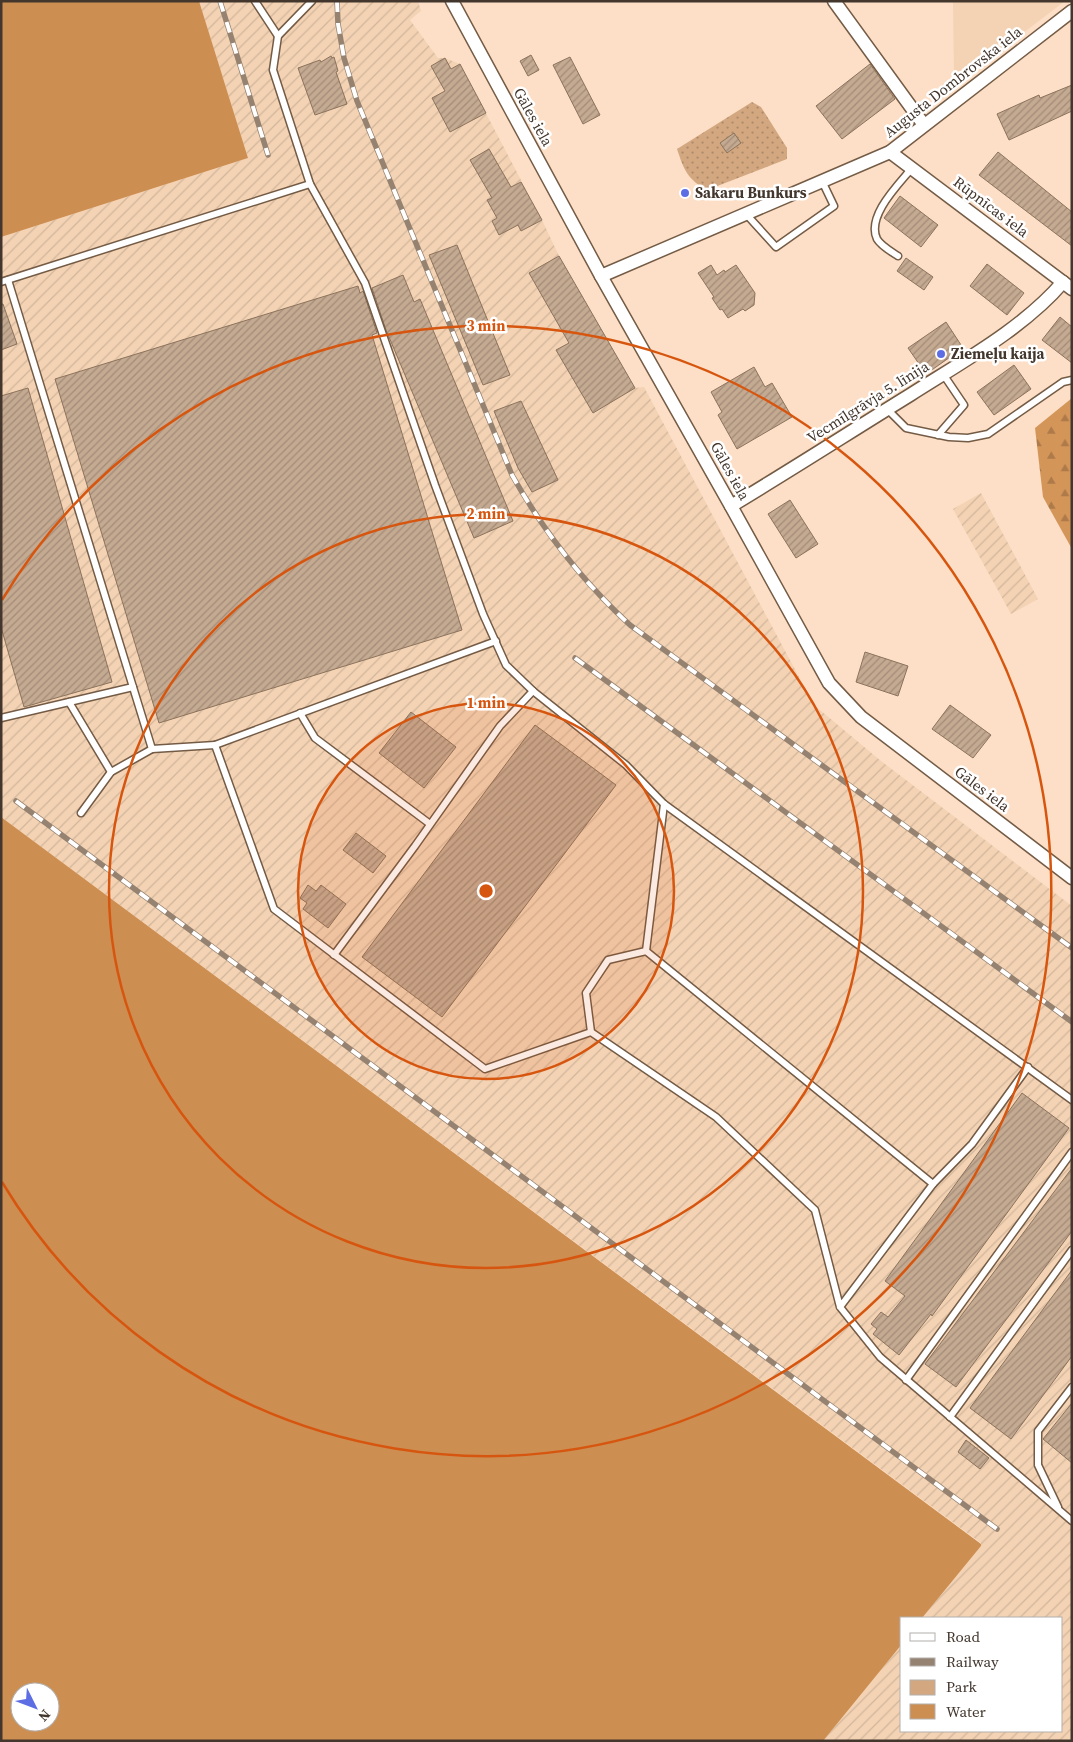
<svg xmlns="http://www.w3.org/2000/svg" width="1073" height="1742" font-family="'Source Serif 4',serif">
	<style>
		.built { fill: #f4d3b4 }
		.industrial { fill: url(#industrial-furrows) }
		.green { fill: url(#green-dots) }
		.forest { fill: url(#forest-firs) }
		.water { fill: #cd8e52; fill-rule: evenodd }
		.building { fill: url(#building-hatch); stroke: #8c735c }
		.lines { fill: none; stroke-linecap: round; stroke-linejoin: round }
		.lane-casing { stroke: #745b45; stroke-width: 9 }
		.street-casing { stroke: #745b45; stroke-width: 15 }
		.lane { stroke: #fff; stroke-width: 6 }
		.street { stroke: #fff; stroke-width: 12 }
		.rail-casing { stroke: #958271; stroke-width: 5.5 }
		.rail { stroke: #fff; stroke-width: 4; stroke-dasharray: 11; stroke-linecap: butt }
		.ring { fill: none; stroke: #d7560f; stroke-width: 2.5 }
		.poi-dot { fill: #5d6ee5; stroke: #fff; stroke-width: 2 }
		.labels { text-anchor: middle; stroke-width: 5; stroke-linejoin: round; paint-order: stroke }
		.street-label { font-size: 15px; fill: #42362d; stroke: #fff }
		.poi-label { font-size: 15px; font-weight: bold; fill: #42362d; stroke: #fff; text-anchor: start }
		.centre { fill: #d7560f; stroke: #fff; stroke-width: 2.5 }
		.ring-label { font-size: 15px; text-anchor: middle; font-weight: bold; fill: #d7560f; stroke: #fff; stroke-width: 5; stroke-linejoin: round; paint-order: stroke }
	</style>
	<defs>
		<pattern id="industrial-furrows" width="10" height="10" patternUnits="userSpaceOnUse" patternTransform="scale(1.25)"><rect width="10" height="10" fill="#f4d3b4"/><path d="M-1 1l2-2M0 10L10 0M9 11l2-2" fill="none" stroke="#d2b69b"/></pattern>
		<pattern id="green-dots" width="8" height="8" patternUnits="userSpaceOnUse" patternTransform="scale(1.25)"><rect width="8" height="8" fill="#d3a880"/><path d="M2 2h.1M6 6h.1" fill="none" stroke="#ad8a69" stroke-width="1.8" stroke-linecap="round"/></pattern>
		<pattern id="forest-firs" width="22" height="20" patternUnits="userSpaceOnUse" patternTransform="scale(1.25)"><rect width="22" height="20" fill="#d49559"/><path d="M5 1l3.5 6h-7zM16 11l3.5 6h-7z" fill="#ae7a4a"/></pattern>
		<pattern id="building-hatch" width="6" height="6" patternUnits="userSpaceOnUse" patternTransform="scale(1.25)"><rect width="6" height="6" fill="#c5aa92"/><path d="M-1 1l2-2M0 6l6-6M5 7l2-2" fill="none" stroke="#a28b78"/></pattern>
	</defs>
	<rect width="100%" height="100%" fill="#fcdfc6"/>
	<polygon class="built" points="953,1 1065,1 966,77 954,77"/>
	<g class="industrial">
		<polygon points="199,1 418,1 421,11 410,20 438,58 445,58 460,64 542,220 559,256 635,388 644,387 814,705 881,761 1072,906 1072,1741 823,1741 902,1644 902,1731 1062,1731 1062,1618 922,1618 981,1546 981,1543 1,817 1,237 248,158"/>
		<polygon points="981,493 1038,599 1011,614 953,509"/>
	</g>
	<path class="green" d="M752,102L761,107L787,148V159L707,190C687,179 684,170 677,149Z"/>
	<polygon class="forest" points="1072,398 1072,549 1043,497 1035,428"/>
	<g class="water">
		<polygon points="1,1 199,1 248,158 1,237"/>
		<path d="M1,817L981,1544V1546L922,1618H902V1644L823,1741H1ZM20,1692H50V1722H20Z"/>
	</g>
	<g class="building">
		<polygon points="531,55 539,70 528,76 520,61"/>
		<polygon points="331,56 332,58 334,57 338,71 336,72 347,104 315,115 298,68 320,60 321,62"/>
		<polygon points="570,57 600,115 583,124 553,65"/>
		<polygon points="445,58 451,69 460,64 486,113 450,132 432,98 445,91 431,66"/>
		<polygon points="870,64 895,99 842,139 816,106"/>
		<polygon points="1072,85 1072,111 1009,140 997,114 1039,95 1040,98"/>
		<polygon points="734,133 741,143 727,153 720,143"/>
		<polygon points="489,149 511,187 521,182 542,220 521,231 518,225 499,235 492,221 497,218 487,200 492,198 470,160"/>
		<polygon points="998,152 1072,212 1072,246 979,175"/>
		<polygon points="900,196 938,225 921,247 884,218"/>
		<polygon points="457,245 510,375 483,385 429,255"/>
		<polygon points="559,256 635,388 593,413 556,350 569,343 529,273"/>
		<polygon points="906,258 933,277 924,290 897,271"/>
		<polygon points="987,264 1024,293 1007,315 970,286"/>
		<polygon points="711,265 717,275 724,270 725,272 736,265 755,293 754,305 745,311 743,309 728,318 722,309 720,310 712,298 714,297 698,273"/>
		<polygon points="403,275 414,302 420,299 513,521 479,536 474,538 386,330 372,288"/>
		<polygon points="358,286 360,293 363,291 377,333 372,335 462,630 159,723 55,379"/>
		<polygon points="1,304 3,304 17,344 1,350"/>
		<polygon points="1060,317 1072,327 1072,363 1042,340"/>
		<polygon points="946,322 963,348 926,374 908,348"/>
		<polygon points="1014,365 1031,389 994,415 977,392"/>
		<polygon points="754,367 765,387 772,383 792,417 737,449 718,415 722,412 711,392"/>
		<polygon points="28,388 112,682 24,707 1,627 1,396"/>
		<polygon points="521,401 558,480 532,492 518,468 494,411"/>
		<polygon points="790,500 818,544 796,558 768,514"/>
		<polygon points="865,652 908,666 898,696 856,682"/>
		<polygon points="950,705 991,735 973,758 932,729"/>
		<polygon points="411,712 456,747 424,788 379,753"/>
		<polygon points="535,725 616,785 442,1017 362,957"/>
		<polygon points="356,833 386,856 373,873 343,850"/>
		<polygon points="308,885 316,891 321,885 346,904 328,928 303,909 307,903 300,898"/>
		<polygon points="1022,1093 1069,1128 932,1316 931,1314 899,1355 873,1334 877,1329 871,1324 881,1312 888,1317 905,1296 885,1281"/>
		<polygon points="1072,1168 1072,1231 956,1387 925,1364"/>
		<polygon points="1072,1270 1072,1356 1011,1439 970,1408"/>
		<polygon points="1072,1403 1072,1463 1043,1439"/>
		<polygon points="966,1440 989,1458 980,1469 958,1452"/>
	</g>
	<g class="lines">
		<g class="lane-casing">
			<g id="lane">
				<polyline points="255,1 278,36"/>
				<polyline points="310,184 365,283 435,485 483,614 506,665 533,691 626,765 664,804 1072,1100"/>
				<polyline points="746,214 776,247 834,206 822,181"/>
				<path d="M898,256C892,252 881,246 877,239C866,216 899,184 912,168"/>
				<polyline points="8,280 152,749 215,745 274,909 485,1069 591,1032"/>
				<polyline points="1,282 310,184 273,70 278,36 312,1"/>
				<polyline points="887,409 906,428 949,437 968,438 988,434 1063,382 1072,380"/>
				<polyline points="938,435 964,405 943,374"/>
				<polyline points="69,702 111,772"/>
				<polyline points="300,713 315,738 430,824"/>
				<polyline points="1,718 133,687"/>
				<polyline points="215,745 496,641"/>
				<polyline points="81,813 111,772 152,749"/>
				<polyline points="646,951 664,804"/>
				<polyline points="334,955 415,846 500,726 533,691"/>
				<polyline points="933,1184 972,1144 1028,1067"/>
				<polyline points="840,1307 933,1184 646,951 608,960 586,993 591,1032 716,1117 815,1210 840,1307 880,1357 1072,1521"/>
				<polyline points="906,1380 1072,1152"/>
				<polyline points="950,1417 1072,1250"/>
				<polyline points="1058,1507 1038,1465 1038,1431 1072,1387"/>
			</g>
		</g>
		<g class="street-casing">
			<g id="street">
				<polyline points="452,1 601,276 731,506 829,683 861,717 1072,878"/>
				<polyline points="834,1 924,125"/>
				<polyline points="890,152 1072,289"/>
				<polyline points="601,276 890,152 1072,11"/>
				<path d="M731,506C791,470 850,432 910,395C960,363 1024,328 1063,282"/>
			</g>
		</g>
		<use href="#lane" class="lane"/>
		<use href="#street" class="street"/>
		<g class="rail-casing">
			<g id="rail">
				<polyline points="220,1 268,155"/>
				<path d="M337,1L338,24L344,58L357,101L512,475C544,532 582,581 630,625L1072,948"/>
				<polyline points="575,658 1072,1022"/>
				<polyline points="16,801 997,1529"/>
			</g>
		</g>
		<use href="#rail" class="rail"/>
	</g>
	<circle cx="486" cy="891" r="188" fill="#d7560f" fill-opacity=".12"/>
	<g class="ring">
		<circle cx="486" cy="891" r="188"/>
		<circle cx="486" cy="891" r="377"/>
		<path d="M2 600A565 565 0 1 1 2 1182"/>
	</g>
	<g class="poi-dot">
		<circle cx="685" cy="193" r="5"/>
		<circle cx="941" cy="354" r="5"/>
	</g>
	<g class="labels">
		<g class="street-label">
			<text transform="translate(953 82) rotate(-38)" y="5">Augusta Dombrovska iela</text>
			<text transform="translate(533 117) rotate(61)" y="5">Gāles iela</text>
			<text transform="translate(991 207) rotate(37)" y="5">Rūpnīcas iela</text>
			<text transform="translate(868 402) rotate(-32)" y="5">Vecmīlgrāvja 5. līnija</text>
			<text transform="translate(730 471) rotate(61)" y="5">Gāles iela</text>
			<text transform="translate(982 789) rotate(37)" y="5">Gāles iela</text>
		</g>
		<g class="poi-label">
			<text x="695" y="198">Sakaru Bunkurs</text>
			<text x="951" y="359">Ziemeļu kaija</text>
		</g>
	</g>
	<circle cx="486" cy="891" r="8" class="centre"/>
	<g class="ring-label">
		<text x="486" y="331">3 min</text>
		<text x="486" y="519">2 min</text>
		<text x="486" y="708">1 min</text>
	</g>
	<rect width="1073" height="1742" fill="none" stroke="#42362d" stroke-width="5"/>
	<rect x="900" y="1617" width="162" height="115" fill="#ffffff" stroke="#b3afab"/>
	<rect x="910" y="1633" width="25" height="8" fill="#ffffff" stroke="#b3afab"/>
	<text x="946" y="1642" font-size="15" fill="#42362d">Road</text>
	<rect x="910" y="1658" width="25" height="8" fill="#958271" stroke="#b3afab"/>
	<text x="946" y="1667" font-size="15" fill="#42362d">Railway</text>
	<rect x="910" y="1680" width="25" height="15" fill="#d3a880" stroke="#b3afab"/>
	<text x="946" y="1692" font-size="15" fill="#42362d">Park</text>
	<rect x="910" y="1704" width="25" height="15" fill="#cd8e52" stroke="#b3afab"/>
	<text x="946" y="1717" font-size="15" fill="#42362d">Water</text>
	<g transform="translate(35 1707) rotate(132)"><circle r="24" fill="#ffffff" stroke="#b3afab"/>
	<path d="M0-4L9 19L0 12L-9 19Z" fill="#5d6ee5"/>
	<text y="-8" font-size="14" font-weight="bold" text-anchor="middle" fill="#42362d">N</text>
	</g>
</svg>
